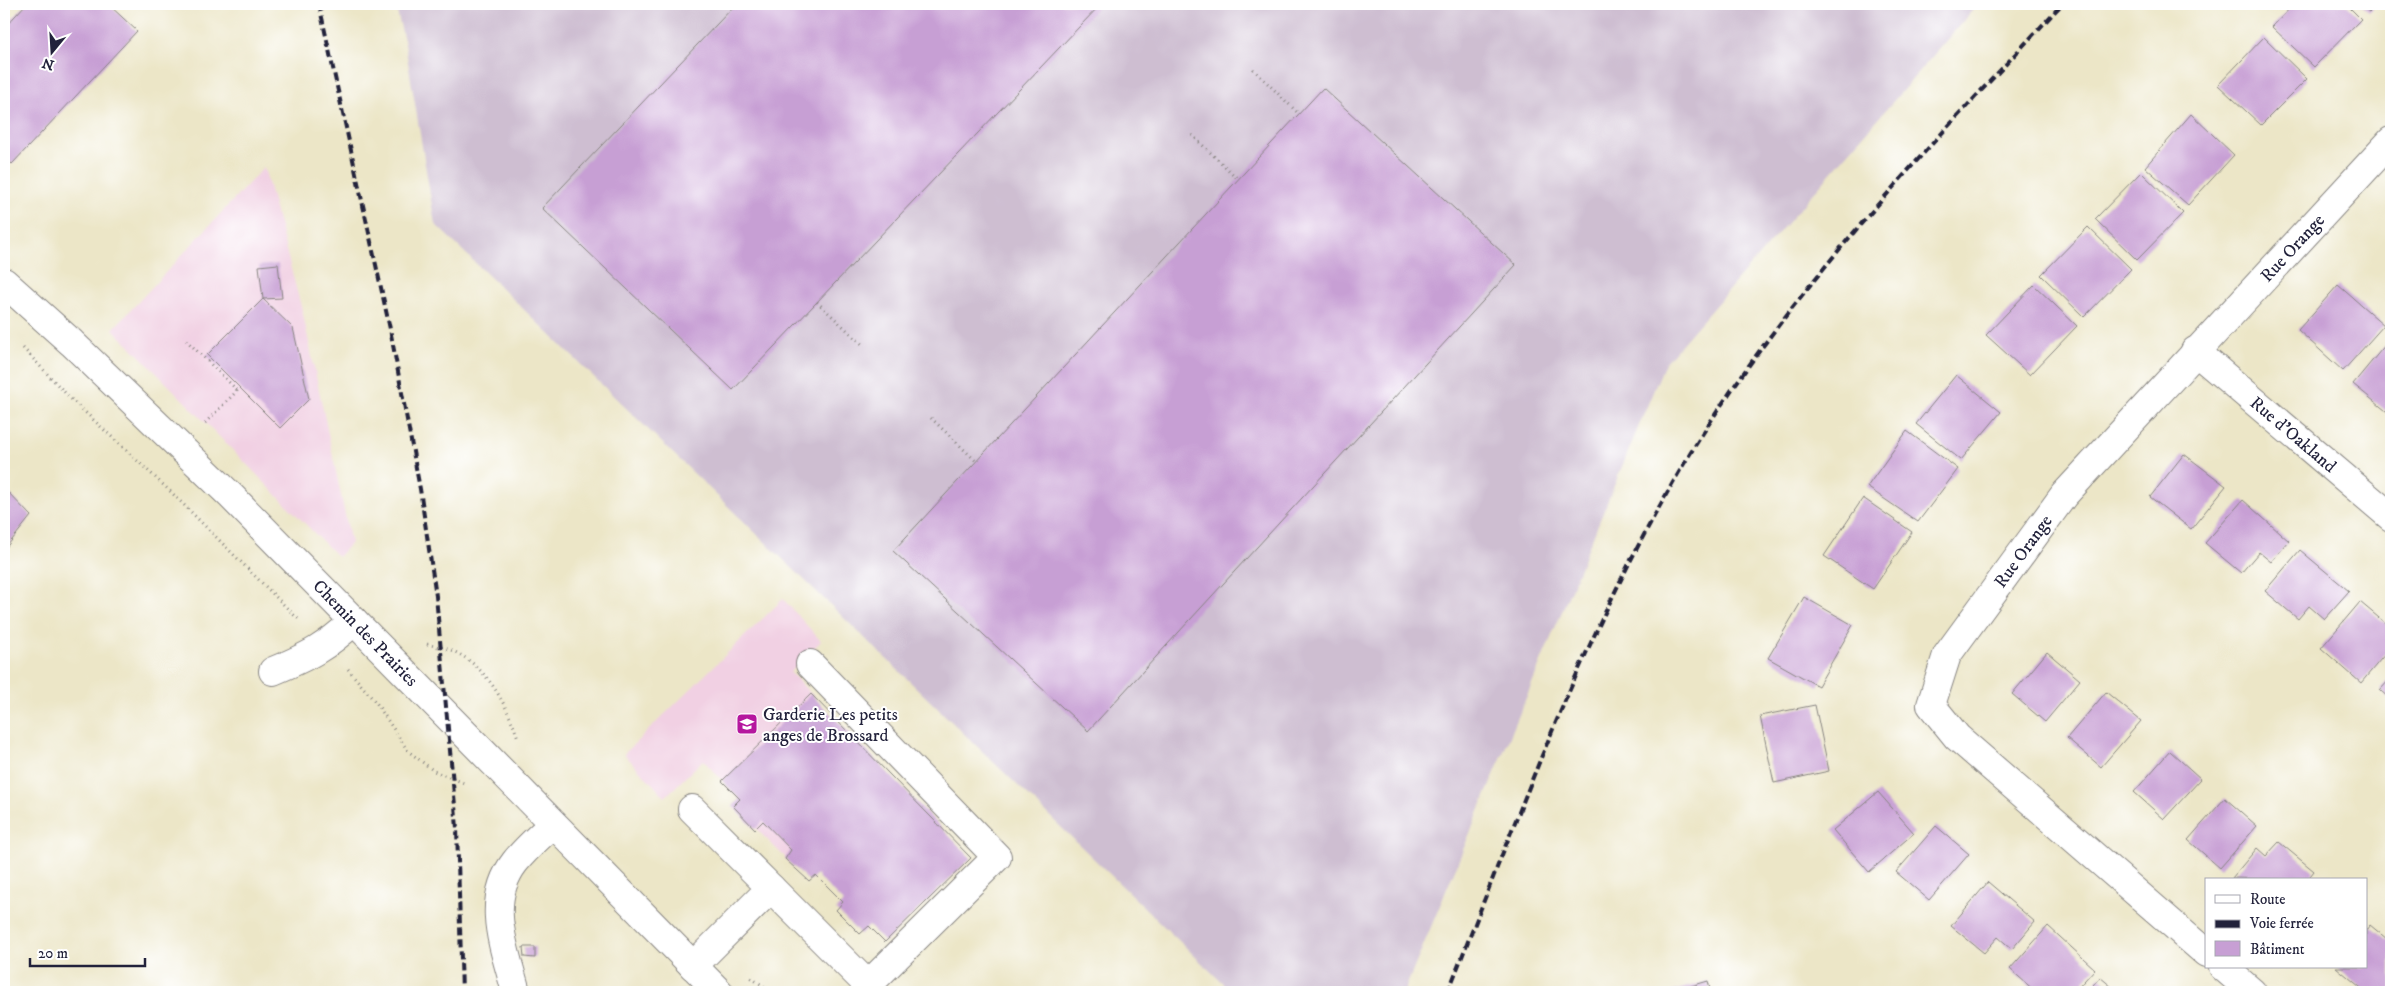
<svg xmlns="http://www.w3.org/2000/svg" width="2395" height="996" font-family="'IM FELL DW Pica',serif">
	<style>
		.built { fill: #f1d0e3 }
		.industrial { fill: #cebed1 }
		.building { fill: #c79fd4 }
		.lines { fill: none; stroke-linecap: round; stroke-linejoin: round }
		.minor-casing { stroke: #878481; stroke-width: 30 }
		.path { stroke: #878481; stroke-width: 3; stroke-dasharray: 1 4; stroke-linecap: butt }
		.minor { stroke: #fff; stroke-width: 28 }
		.rail { stroke: #22223b; stroke-width: 4; stroke-dasharray: 8 4; stroke-linecap: butt }
		.labels { text-anchor: middle; stroke-width: 4; stroke-linejoin: round; paint-order: stroke }
		.street-label { font-size: 18px; fill: #22223b; stroke: #fff }
		.poi-label { font-size: 18px; fill: #22223b; stroke: #fff; text-anchor: start }
	</style>
	<rect width="100%" height="100%" fill="#fff"/>
	<filter id="ink" filterUnits="userSpaceOnUse"><feTurbulence type="fractalNoise" baseFrequency=".02" numOctaves="2"/><feDisplacementMap in="SourceGraphic" scale="10" xChannelSelector="R" yChannelSelector="G"/><feConvolveMatrix kernelMatrix="1 2 1 2 8 2 1 2 1" color-interpolation-filters="sRGB"/></filter>
	<filter id="wash" filterUnits="userSpaceOnUse"><feTurbulence type="fractalNoise" baseFrequency=".0096" numOctaves="4" result="noise"/><feDisplacementMap in="SourceGraphic" scale="20" xChannelSelector="R" yChannelSelector="G"/><feGaussianBlur stdDeviation="1.12" result="paint"/><feColorMatrix in="noise" values="0 0 0 0 0 0 0 0 0 0 0 0 0 0 0 0 0 1.4 0 .05"/><feComposite in="paint" operator="in"/></filter>
	<g filter="url(#wash)">
		<rect width="100%" height="100%" fill="#ece6c7"/>
		<g class="built">
			<polygon points="264,167 303,314 351,543 338,557 113,329"/>
			<polygon points="783,599 821,641 790,672 903,790 809,881 733,806 740,799 703,760 665,797 624,754"/>
		</g>
		<polygon class="industrial" points="395,4 1978,4 1665,363 1404,992 1232,992 435,224 405,44"/>
		<g id="blocks">
			<g class="building">
				<polygon points="26,4 108,4 137,31 12,164 4,157 4,28"/>
				<polygon points="736,4 1101,4 733,390 542,208"/>
				<polygon points="2294,4 2346,4 2361,19 2314,67 2272,27"/>
				<polygon points="2359,4 2377,4 2369,12"/>
				<polygon points="2264,37 2307,79 2261,125 2218,85"/>
				<polygon points="1323,88 1516,265 1088,731 893,551"/>
				<polygon points="2191,114 2234,155 2188,205 2145,167"/>
				<polygon points="2141,172 2183,213 2137,260 2095,219"/>
				<polygon points="2088,227 2131,269 2084,317 2041,275"/>
				<polygon points="278,264 282,298 263,299 259,266"/>
				<polygon points="2034,285 2077,326 2030,375 1986,335"/>
				<polygon points="2338,285 2384,325 2343,371 2298,330"/>
				<polygon points="263,299 293,328 309,399 280,428 207,355"/>
				<polygon points="2391,338 2391,415 2353,384"/>
				<polygon points="1956,375 2001,412 1961,460 1916,424"/>
				<polygon points="1907,431 1958,469 1918,522 1867,487"/>
				<polygon points="2184,454 2226,486 2191,529 2150,497"/>
				<polygon points="4,488 31,516 4,550"/>
				<polygon points="1863,498 1912,532 1873,589 1824,556"/>
				<polygon points="2243,500 2289,541 2271,562 2259,552 2241,573 2205,543"/>
				<polygon points="2300,550 2349,591 2324,619 2309,606 2298,619 2265,591"/>
				<polygon points="1804,597 1853,625 1818,686 1768,658"/>
				<polygon points="2360,602 2391,628 2391,647 2361,683 2321,648"/>
				<polygon points="2047,652 2080,680 2045,722 2012,694"/>
				<polygon points="2391,678 2391,700 2380,690"/>
				<polygon points="2106,692 2141,721 2101,767 2067,738"/>
				<polygon points="811,694 971,858 885,942 869,926 860,934 836,910 843,902 816,875 809,881 785,859 791,850 763,821 755,829 733,806 740,799 722,781"/>
				<polygon points="1815,705 1829,771 1774,783 1760,716"/>
				<polygon points="2170,751 2201,779 2164,819 2134,792"/>
				<polygon points="1878,792 1914,833 1869,872 1833,830"/>
				<polygon points="2225,798 2257,826 2220,868 2188,840"/>
				<polygon points="1936,826 1969,854 1929,900 1896,872"/>
				<polygon points="2279,842 2314,871 2307,880 2232,878 2257,848 2266,856"/>
				<polygon points="1988,882 2035,922 2012,949 1998,937 1984,953 1951,926"/>
				<polygon points="2370,925 2387,939 2391,936 2391,992 2366,992 2336,967 2366,967 2366,930"/>
				<polygon points="2048,926 2095,969 2074,992 2036,992 2010,969"/>
				<polygon points="523,947 535,947 535,958 524,957"/>
				<polygon points="2100,977 2118,992 2087,992"/>
				<polygon points="1708,981 1711,992 1671,992"/>
			</g>
		</g>
	</g>
	<g filter="url(#ink)">
		<use href="#blocks" fill-opacity="0" stroke="#878481" stroke-width="1"/>
		<g class="lines">
			<g class="minor-casing">
				<g id="minor">
					<path id="s1" d="M4,282L72,343L231,496L719,992"/>
					<path id="s2" d="M2195,351L2391,517"/>
					<path d="M273,671C309,656 325,648 354,621"/>
					<polyline points="692,809 771,888 693,966"/>
					<polyline points="771,888 868,985 997,857 810,664"/>
					<path id="s3" d="M2206,953L1957,737L1931,705L1947,655L2064,495L2391,141"/>
					<polyline points="2223,967 2252,992"/>
					<path d="M516,992C505,949 484,902 515,862C526,848 540,836 553,824"/>
				</g>
			</g>
			<g class="path">
				<polyline points="1253,69 1299,114"/>
				<polyline points="1192,135 1238,179"/>
				<polyline points="817,302 863,345"/>
				<polyline points="186,340 237,390"/>
				<polyline points="23,348 71,399 172,493 300,621"/>
				<polyline points="931,418 977,462"/>
				<polyline points="205,423 240,388"/>
				<path d="M427,644C436,647 444,647 453,651C488,667 506,704 518,738"/>
				<polyline points="348,669 377,704 408,751 434,771 464,783"/>
				<polyline points="751,978 773,992"/>
			</g>
			<use href="#minor" class="minor"/>
			<g class="rail">
				<polyline points="319,4 390,329 420,489 436,596 457,828 462,992"/>
				<path d="M1448,992C1521,809 1589,618 1693,449C1795,284 1931,145 2062,4"/>
			</g>
		</g>
	</g>
	<defs>
		<g id="school-square" transform="scale(1.125)"><rect x="-9" y="-9" width="18" height="18" rx="4" fill="#b5179e" stroke="#fff"/><path d="M0-5L7-2L0 1L-7-2ZM-4 1L0 2.5L4 1V4Q0 6-4 4Z" fill="#fff"/></g>
	</defs>
	<g fill-rule="evenodd">
		<use href="#school-square" x="747" y="724"/>
	</g>
	<g class="labels">
		<g class="street-label">
			<text dy="6" stroke="none"><textPath href="#s3" startOffset="958">Rue Orange</textPath></text>
			<text dy="6" stroke="none"><textPath href="#s2" startOffset="129">Rue d'Oakland</textPath></text>
			<text dy="6" stroke="none"><textPath href="#s3" startOffset="552">Rue Orange</textPath></text>
			<text dy="6" stroke="none"><textPath href="#s1" startOffset="504">Chemin des Prairies</textPath></text>
		</g>
		<g class="poi-label">
			<text x="763" y="720">Garderie Les petits<tspan x="763" dy="21">anges de Brossard</tspan></text>
		</g>
	</g>
	<rect width="2395" height="996" fill="none" stroke="#fff" stroke-width="20"/>
	<rect x="2205" y="878" width="162" height="90" fill="#ffffff" stroke="#a7a7b1"/>
	<rect x="2215" y="895" width="25" height="8" fill="#ffffff" stroke="#a7a7b1"/>
	<text x="2250" y="904" font-size="15" fill="#22223b">Route</text>
	<rect x="2215" y="920" width="25" height="8" fill="#22223b" stroke="#a7a7b1"/>
	<text x="2250" y="928" font-size="15" fill="#22223b">Voie ferrée</text>
	<rect x="2215" y="941" width="25" height="15" fill="#c79fd4" stroke="#a7a7b1"/>
	<text x="2250" y="954" font-size="15" fill="#22223b">Bâtiment</text>
	<g transform="translate(52 52) rotate(198)" stroke="#ffffff" stroke-width="4" paint-order="stroke">
	<path d="M0-4L9 19L0 12L-9 19Z" fill="#22223b"/>
	<text y="-8" font-size="14" font-weight="bold" text-anchor="middle" fill="#22223b">N</text>
	</g>
	<path d="M30 958v8h115v-8" fill="none" stroke="#22223b" stroke-width="2.5"/>
	<text x="38" y="958" font-size="15" fill="#22223b" stroke="#ffffff" stroke-width="4" paint-order="stroke">20 m</text>
</svg>
